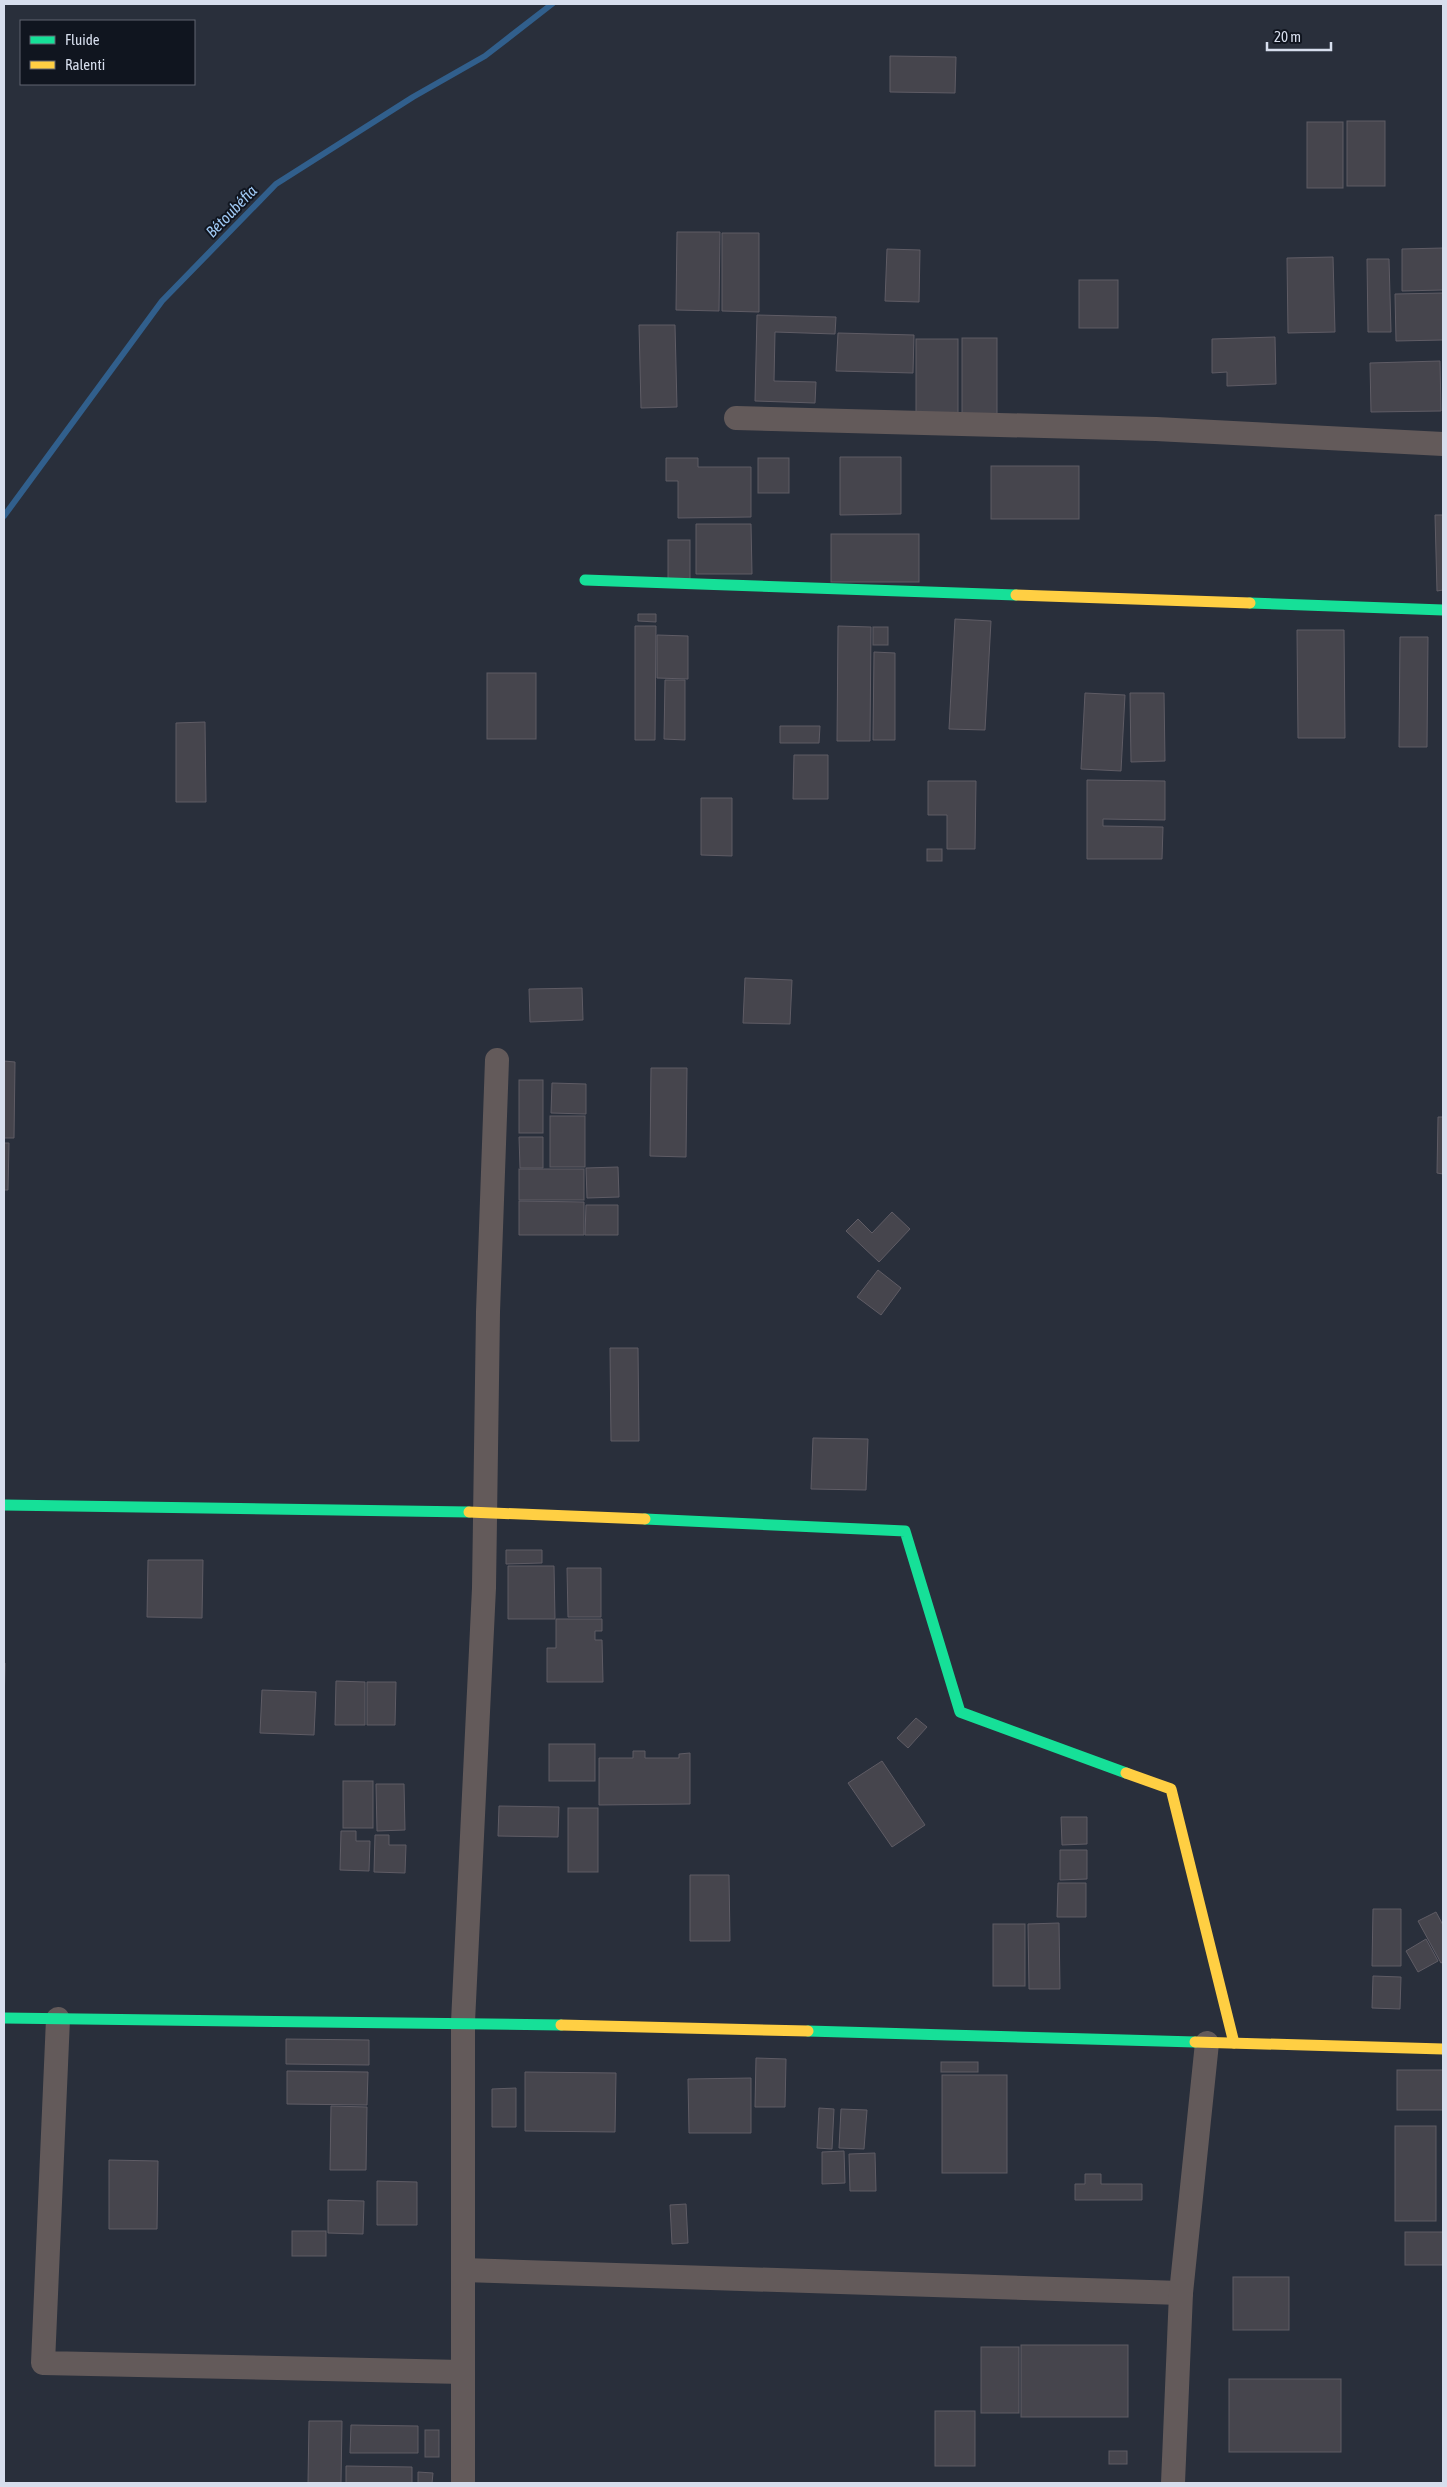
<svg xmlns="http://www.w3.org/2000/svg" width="1447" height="2487" font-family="'Asap Condensed',sans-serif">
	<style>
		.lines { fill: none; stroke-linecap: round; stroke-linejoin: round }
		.stream { stroke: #315f8c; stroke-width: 6 }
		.building { fill: #46454d; stroke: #5f5c65 }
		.street { stroke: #635a5a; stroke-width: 24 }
		.fast { stroke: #16e098; stroke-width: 11 }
		.slow { stroke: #ffcf43; stroke-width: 11 }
		.labels { text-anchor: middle; stroke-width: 4; stroke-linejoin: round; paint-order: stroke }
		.water-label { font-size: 16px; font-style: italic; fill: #9fc8f3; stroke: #10151f }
	</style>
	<rect width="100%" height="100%" fill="#292f3b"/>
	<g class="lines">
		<polyline class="stream" points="4,516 162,301 276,184 413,97 485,56 552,4"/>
	</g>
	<g class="building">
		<polygon points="890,56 956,57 955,93 890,92"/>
		<rect x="1347" y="121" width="38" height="65"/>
		<rect x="1307" y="122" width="36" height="66"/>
		<polygon points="677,232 720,232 719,311 676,310"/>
		<polygon points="722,233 759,233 759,312 722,311"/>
		<polygon points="1443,248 1443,290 1402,291 1402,249"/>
		<polygon points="887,249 920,250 919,302 885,301"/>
		<polygon points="1333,257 1335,332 1288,333 1287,258"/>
		<polygon points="1367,259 1389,259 1391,332 1368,332"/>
		<rect x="1079" y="280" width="39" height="48"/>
		<polygon points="1443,293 1443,340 1396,341 1395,294"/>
		<polygon points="757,315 836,317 835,334 775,332 774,381 816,382 815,403 755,401"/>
		<polygon points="639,325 675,325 677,407 641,408"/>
		<polygon points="838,333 914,335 913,373 836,371"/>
		<polygon points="1275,337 1276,384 1227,386 1227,372 1212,373 1212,339"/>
		<rect x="962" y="338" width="35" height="79"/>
		<rect x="916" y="339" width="42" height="82"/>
		<polygon points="1440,361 1441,411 1371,412 1370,363"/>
		<polygon points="840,457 901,457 901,514 840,515"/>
		<polygon points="666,458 698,458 698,467 751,467 751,517 678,518 678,481 666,481"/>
		<rect x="758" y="458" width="31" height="35"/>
		<rect x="991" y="466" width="88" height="53"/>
		<polygon points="1435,515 1443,515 1443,590 1437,591"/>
		<polygon points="696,524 751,524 752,574 696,574"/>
		<rect x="831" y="534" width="88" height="48"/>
		<rect x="668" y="540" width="22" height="39"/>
		<polygon points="638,614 656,614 656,622 638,621"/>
		<polygon points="955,619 991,621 985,730 949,729"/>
		<polygon points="635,626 656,626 655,740 635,740"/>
		<polygon points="838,626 871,627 870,741 837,741"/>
		<rect x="873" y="627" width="15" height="18"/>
		<polygon points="1297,630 1344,630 1345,738 1298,738"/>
		<polygon points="657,635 688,636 688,679 657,678"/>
		<polygon points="1400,637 1428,637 1427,747 1399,747"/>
		<polygon points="874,652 895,653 895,740 873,740"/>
		<rect x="487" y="673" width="49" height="66"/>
		<polygon points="665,680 685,680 685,740 664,739"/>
		<polygon points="1085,693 1125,695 1121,771 1081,769"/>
		<polygon points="1130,693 1164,693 1165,761 1131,762"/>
		<polygon points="205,722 206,802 176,802 176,723"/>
		<polygon points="780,726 820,726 819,743 780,743"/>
		<polygon points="794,755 828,755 828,799 793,799"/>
		<polygon points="1087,780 1165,781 1165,820 1103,819 1103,826 1163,827 1162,859 1087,859"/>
		<polygon points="928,781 976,781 975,849 947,849 947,815 928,815"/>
		<polygon points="701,798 732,798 732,856 701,855"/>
		<rect x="927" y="849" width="15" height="12"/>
		<polygon points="745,978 792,980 790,1024 743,1023"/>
		<polygon points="582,988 583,1020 530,1022 529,989"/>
		<polygon points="4,1061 15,1062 14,1138 4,1138"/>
		<polygon points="651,1068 687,1068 686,1157 650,1156"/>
		<rect x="519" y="1080" width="24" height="53"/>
		<polygon points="552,1083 586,1084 586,1114 551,1113"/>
		<rect x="550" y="1116" width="35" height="51"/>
		<polygon points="1438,1117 1443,1117 1443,1174 1437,1173"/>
		<polygon points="519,1137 543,1137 543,1168 520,1168"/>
		<polygon points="4,1143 9,1143 8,1190 4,1190"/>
		<polygon points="618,1167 619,1197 587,1198 586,1168"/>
		<rect x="519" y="1169" width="65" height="31"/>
		<polygon points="519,1201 584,1202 584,1235 519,1235"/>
		<polygon points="586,1205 618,1205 618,1235 585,1235"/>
		<polygon points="892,1212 910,1229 879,1262 846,1231 858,1219 872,1233"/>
		<polygon points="878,1270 901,1288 881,1315 857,1297"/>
		<polygon points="610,1348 638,1348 639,1441 611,1441"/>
		<polygon points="813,1438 868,1439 866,1490 811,1489"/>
		<polygon points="506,1550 542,1550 542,1563 506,1564"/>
		<polygon points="148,1560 203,1560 202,1618 147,1617"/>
		<polygon points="508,1566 554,1566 555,1619 508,1619"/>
		<polygon points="567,1568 601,1568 601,1617 568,1617"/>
		<polygon points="556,1619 602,1619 602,1631 595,1631 595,1640 602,1640 603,1682 547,1682 547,1648 556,1648"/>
		<polygon points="4,1663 5,1663 4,1709"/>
		<polygon points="336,1681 365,1682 365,1725 335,1725"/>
		<polygon points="367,1682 396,1682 395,1725 367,1725"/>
		<polygon points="262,1690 316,1692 314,1735 260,1733"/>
		<polygon points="916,1718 927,1727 908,1748 897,1738"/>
		<rect x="549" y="1744" width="46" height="37"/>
		<polygon points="633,1751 645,1751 645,1758 679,1758 679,1754 690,1753 690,1804 599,1805 599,1758 633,1758"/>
		<polygon points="882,1761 925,1825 892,1847 848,1783"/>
		<rect x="343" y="1781" width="30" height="47"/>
		<polygon points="376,1784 404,1784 405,1830 377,1831"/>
		<polygon points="499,1806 559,1807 558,1837 498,1836"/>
		<rect x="568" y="1808" width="30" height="64"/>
		<polygon points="1061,1817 1087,1817 1087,1844 1062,1845"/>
		<polygon points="341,1831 356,1831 356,1841 370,1841 369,1871 340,1870"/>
		<polygon points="375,1835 389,1835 389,1845 406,1845 405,1873 374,1872"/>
		<polygon points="1060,1850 1087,1850 1087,1879 1060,1880"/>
		<polygon points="690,1875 729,1875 730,1941 690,1941"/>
		<polygon points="1058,1883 1086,1883 1086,1917 1057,1917"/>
		<polygon points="1373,1909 1401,1909 1401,1966 1372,1966"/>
		<polygon points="1436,1912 1443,1925 1443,1962 1441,1963 1418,1921"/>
		<polygon points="1059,1923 1060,1989 1029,1989 1028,1924"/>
		<rect x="993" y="1924" width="32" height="62"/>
		<polygon points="1426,1939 1438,1961 1418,1972 1406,1951"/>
		<polygon points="1373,1976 1401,1977 1400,2009 1372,2008"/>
		<polygon points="286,2039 369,2040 369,2065 286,2064"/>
		<polygon points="756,2058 786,2059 785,2107 755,2107"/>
		<rect x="941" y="2062" width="37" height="10"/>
		<rect x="1397" y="2070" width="46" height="40"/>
		<polygon points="287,2071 368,2072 367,2105 287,2104"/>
		<polygon points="525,2072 616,2073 615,2132 525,2131"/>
		<rect x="942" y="2075" width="65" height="98"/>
		<polygon points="751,2078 751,2133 689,2133 688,2079"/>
		<polygon points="516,2088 516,2127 492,2127 492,2089"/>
		<polygon points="331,2106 367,2107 366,2170 330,2170"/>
		<polygon points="819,2108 834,2109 832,2149 817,2148"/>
		<polygon points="841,2109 867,2110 864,2149 839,2148"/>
		<rect x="1395" y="2126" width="41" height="95"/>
		<polygon points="844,2151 845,2183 822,2184 822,2152"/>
		<polygon points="875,2153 876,2191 850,2191 849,2154"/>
		<polygon points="109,2160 158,2161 157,2229 109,2229"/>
		<polygon points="1085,2174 1101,2174 1101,2184 1142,2184 1142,2200 1075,2200 1075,2184 1085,2184"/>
		<polygon points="377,2181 417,2182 417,2225 377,2225"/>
		<polygon points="328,2200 364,2201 363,2234 328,2233"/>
		<polygon points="686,2204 688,2243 672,2244 670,2205"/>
		<rect x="292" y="2231" width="34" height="25"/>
		<rect x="1405" y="2232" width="38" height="33"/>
		<rect x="1233" y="2277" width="56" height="53"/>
		<rect x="1021" y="2345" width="107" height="72"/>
		<rect x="981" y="2347" width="38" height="66"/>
		<rect x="1229" y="2379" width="112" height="73"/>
		<rect x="935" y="2411" width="40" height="55"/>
		<polygon points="309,2421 342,2421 341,2483 308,2483"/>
		<polygon points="351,2425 418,2426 418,2453 350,2453"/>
		<rect x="425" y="2430" width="14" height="27"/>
		<rect x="1109" y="2451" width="18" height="13"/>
		<polygon points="346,2466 412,2467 412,2483 346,2483"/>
		<polygon points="418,2472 433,2473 432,2483 418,2483"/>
	</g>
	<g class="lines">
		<g class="street">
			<polyline points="736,418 1156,429 1443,444"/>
			<polyline points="58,2019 43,2363 463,2372"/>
			<polyline points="463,2270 1181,2293"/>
			<polyline points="463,2483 463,2022 484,1588 488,1312 497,1060"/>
			<polyline points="1173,2483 1181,2293 1207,2043"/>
		</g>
		<g class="fast">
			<polyline points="585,580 1016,595"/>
			<polyline points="1250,603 1443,610"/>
			<polyline points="4,1505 469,1512"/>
			<polyline points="645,1519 905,1531 960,1712 1126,1773"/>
			<polyline points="4,2018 561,2025"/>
			<polyline points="808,2031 1195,2042"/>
		</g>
		<g class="slow">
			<polyline points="1016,595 1250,603"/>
			<polyline points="469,1512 645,1519"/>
			<polyline points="1126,1773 1171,1789 1234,2043"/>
			<polyline points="561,2025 808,2031"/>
			<polyline points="1195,2042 1443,2049"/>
		</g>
	</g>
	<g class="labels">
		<g class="water-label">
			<text transform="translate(231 211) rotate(-46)" y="6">Bétoubéfia</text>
		</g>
	</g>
	<rect width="1447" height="2487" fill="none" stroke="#d7deed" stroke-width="10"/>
	<rect x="20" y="20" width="175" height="65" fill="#10151f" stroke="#606571"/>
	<rect x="30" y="36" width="25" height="8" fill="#16e098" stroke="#606571"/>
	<text x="65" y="45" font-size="15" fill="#d7deed">Fluide</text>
	<rect x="30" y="61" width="25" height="8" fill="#ffcf43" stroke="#606571"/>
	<text x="65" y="70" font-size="15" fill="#d7deed">Ralenti</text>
	<path d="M1267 42v8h64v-8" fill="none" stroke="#d7deed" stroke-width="2.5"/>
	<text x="1274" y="42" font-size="15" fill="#d7deed" stroke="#10151f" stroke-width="4" paint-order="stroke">20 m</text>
</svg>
